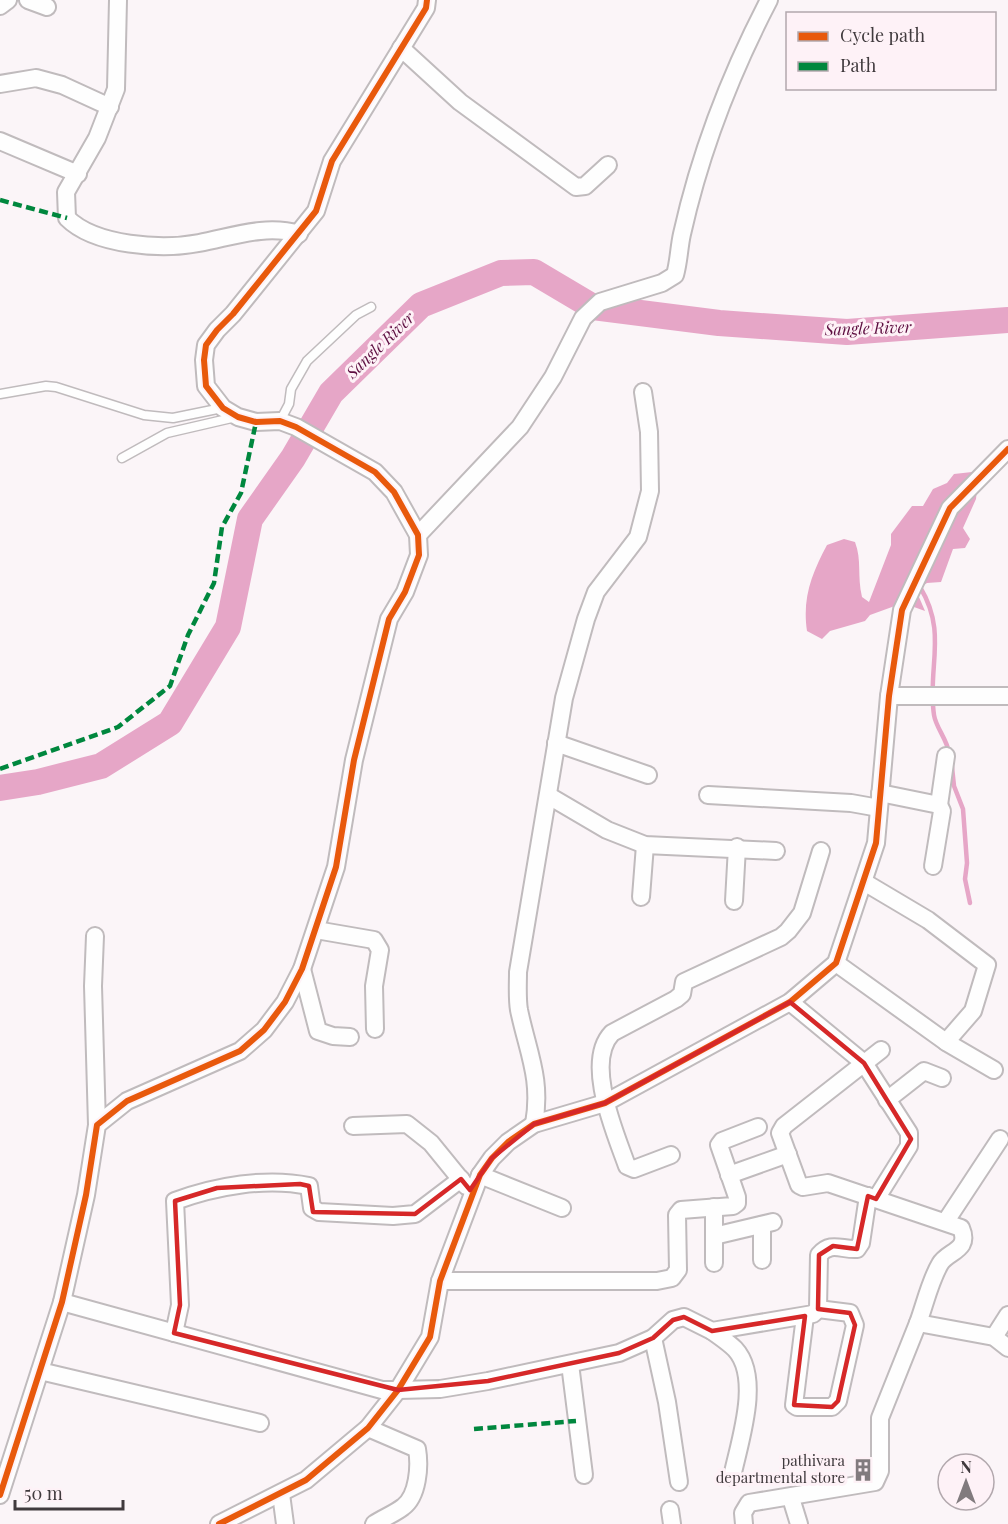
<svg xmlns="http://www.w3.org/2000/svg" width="1008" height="1524" font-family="'Playfair Display',serif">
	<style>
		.water { fill: #e6a6c7 }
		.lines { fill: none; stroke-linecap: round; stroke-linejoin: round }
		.stream { stroke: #e6a6c7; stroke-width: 4.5 }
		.river { stroke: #e6a6c7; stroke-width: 26 }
		.service-casing { stroke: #c0bbbd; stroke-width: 11 }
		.minor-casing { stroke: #c0bbbd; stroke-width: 20 }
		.service { stroke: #fefefe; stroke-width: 8 }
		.minor { stroke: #fefefe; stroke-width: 16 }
		.quiet { stroke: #00873e; stroke-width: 4.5; stroke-dasharray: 9 4.5; stroke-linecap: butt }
		.cycleway-casing { stroke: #fef2f7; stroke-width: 10 }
		.cycleway { stroke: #e8590c; stroke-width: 6 }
		.marked { fill: none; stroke: #d62828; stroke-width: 4.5; stroke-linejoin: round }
		.labels { text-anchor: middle; stroke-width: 6; stroke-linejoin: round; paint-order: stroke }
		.poi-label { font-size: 15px; fill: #403a3d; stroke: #fef2f7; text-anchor: end }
		.water-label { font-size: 16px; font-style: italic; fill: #5d0e40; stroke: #fef2f7 }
	</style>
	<rect width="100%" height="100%" fill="#fbf5f8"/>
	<path class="water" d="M972,472L984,483L977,489L976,499L963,528L970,539L965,548L953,549L941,582L927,583L916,590L925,611L903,603L870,615L865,621L830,631L822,639L807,631C802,598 812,573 827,545L844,539L855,542C862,560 857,576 862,597L869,602L891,545V534L912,506H923L933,489L947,483L954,474Z"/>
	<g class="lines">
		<g class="stream">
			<path d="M920,587C948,633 927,668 934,715C936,728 947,739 949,753"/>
			<polyline points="952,767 954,786 963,809 967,863 965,879 970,903"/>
		</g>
		<polyline class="river" points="0,788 38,782 101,766 170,723 228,627 250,519 293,458 331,393 421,305 501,273 534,272 593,307 719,323 847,332 1008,320"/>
		<g class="service-casing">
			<g id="service">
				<polyline points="0,394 46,386 56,387 144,415 173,418 222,408"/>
				<polyline points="280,421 289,404 291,389 307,361 356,315 371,307"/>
				<polyline points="122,458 167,433 236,417"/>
			</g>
		</g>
		<g class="minor-casing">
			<g id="minor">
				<polyline points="28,0 47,7"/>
				<path d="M118,0L116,89L97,138L66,192L67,218C95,246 162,250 199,243C232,237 265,224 299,234"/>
				<polyline points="0,6 8,0"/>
				<polyline points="401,48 460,102 576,187 585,186 608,165"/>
				<polyline points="0,84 36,78 62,85 110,107"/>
				<polyline points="0,141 78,174"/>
				<path d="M418,535L520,427L553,377L583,318L600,302L662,283L675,275C679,261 679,247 682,234C700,153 731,73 769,0"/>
				<polyline points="889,696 1008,696"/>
				<polyline points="556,743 648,775"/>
				<polyline points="880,793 939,805 942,811 933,866"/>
				<polyline points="708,795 851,803 879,808"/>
				<polyline points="549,796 607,830 645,845 776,851"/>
				<polyline points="939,805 946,756"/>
				<polyline points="864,882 928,920 987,965 973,1011 946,1042"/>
				<polyline points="641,897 645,845"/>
				<polyline points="734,901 737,847"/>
				<polyline points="316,930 374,940 380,950 374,986 375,1029"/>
				<polyline points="95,936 93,986 97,1125"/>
				<polyline points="836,963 946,1042 994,1070"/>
				<polyline points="302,969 318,1031 333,1036 350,1037"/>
				<polyline points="790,1002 864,1063 909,1133 909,1146 876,1199"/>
				<path d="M881,1050L784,1126L780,1133L799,1185L803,1187L828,1183L961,1228C971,1251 947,1251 940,1264C930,1281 925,1304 918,1323"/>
				<polyline points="887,1100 924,1071 942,1078"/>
				<path d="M534,1124C542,1079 528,1053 519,1010C517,998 518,984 518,972L564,698L586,619L596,592L638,537L650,491L649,432L643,392"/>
				<polyline points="353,1126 407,1124 431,1143 466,1186"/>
				<path d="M671,1155L634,1169L627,1166C615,1132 584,1062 612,1033L676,999L682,994L684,982L781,937L788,931L802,913L821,851"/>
				<polyline points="480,1175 562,1208"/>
				<polyline points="729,1175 788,1154"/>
				<polyline points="946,1221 1000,1139"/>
				<polyline points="762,1225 762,1260"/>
				<polyline points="714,1236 773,1222"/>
				<polyline points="714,1263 714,1207"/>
				<polyline points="440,1281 657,1281 672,1278 678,1270 677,1215 681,1210 733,1206 737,1203 737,1197 719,1145 722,1141 758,1127"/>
				<path d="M62,1302L382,1390H398L440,1389L488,1381L619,1353L653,1338L673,1320L684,1317L712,1331L813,1314L818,1309L819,1255C831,1241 841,1250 857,1249L861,1243L868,1196"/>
				<polyline points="805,1316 794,1405 797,1407 832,1407 838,1401 855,1325 850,1313 818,1309"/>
				<path d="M712,1331C720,1337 728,1342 735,1349C762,1378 739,1443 732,1477"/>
				<path d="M174,1333L180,1305L175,1201C216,1186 266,1177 309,1186L312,1208L319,1212L393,1216L415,1214L461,1179"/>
				<polyline points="994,1337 1008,1315"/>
				<polyline points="653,1338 667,1402 679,1482"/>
				<polyline points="570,1364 584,1475"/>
				<polyline points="40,1371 260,1423"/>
				<path d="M368,1428L417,1449C420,1466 418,1496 403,1507C394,1514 383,1518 374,1524"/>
				<polyline points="281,1494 285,1524"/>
				<polyline points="0,1495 62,1302 86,1195 97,1125 127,1101 240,1051 264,1030 285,1002 302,969 336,867 354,760 389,619 405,592 419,555 418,535 394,492 375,472 296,427 280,421 256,422 238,417 223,408 206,386 204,360 206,345 217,330 233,314 316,211 332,161 426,8 427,0"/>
				<polyline points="791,1498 799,1524"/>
				<polyline points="670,1510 672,1524"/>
				<polyline points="219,1524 306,1480 368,1428 398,1390 430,1337 440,1281 480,1175 492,1158 508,1142 534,1124 605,1103 790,1002 836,963 876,843 889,696 902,610 950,508 1008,449"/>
				<polyline points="744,1524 743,1513 749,1503 875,1482 880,1471 880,1418 918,1323 994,1337 1008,1348"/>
			</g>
		</g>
		<use href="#service" class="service"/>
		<use href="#minor" class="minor"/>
		<g class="quiet">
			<polyline points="0,200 67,218"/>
			<polyline points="0,769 118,727 170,686 188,635 214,583 222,527 241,493 256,422"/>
			<polyline points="474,1429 576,1421"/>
		</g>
		<g class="cycleway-casing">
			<g id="cycleway">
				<polyline points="0,1495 62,1302 86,1195 97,1125 127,1101 240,1051 264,1030 285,1002 302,969 336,867 354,760 389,619 405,592 419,555 418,535 394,492 375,472 296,427 280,421 256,422 238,417 223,408 206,386 204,360 206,345 217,330 233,314 316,211 332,161 426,8 427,0"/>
				<polyline points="219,1524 306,1480 368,1428 398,1390 430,1337 440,1281 480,1175 492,1158 508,1142 534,1124 605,1103 790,1002 836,963 876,843 889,696 902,610 950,508 1008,449"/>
			</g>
		</g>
		<use href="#cycleway" class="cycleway"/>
	</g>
	<path class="marked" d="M790,1002L864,1063L911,1139L876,1199L868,1196L857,1249L833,1246L819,1255L818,1309L850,1313L855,1325L838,1401L832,1407L794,1405L805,1316L712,1331L684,1317L673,1320L653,1338L619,1353L488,1381L398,1390L174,1333L180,1305L175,1201L217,1188L300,1184L309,1186L313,1212L415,1214L461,1179L470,1190L492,1158L534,1124L605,1103Z"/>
	<defs>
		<g id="building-bare" transform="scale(1.8)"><path d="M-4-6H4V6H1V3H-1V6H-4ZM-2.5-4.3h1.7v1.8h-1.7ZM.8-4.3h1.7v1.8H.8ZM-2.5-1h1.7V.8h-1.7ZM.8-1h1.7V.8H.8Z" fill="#817b7e" stroke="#fef2f7" stroke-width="2.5" paint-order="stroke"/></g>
	</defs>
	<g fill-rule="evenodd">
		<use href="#building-bare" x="863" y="1470"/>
	</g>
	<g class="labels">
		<g class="poi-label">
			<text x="845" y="1466">pathivara<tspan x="845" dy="17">departmental store</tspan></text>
		</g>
		<g class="water-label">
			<text transform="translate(868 328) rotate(-2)" y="6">Sangle River</text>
			<text transform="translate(380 345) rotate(-44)" y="6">Sangle River</text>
		</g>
	</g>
	<rect x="786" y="12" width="210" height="78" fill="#fef2f7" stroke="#b2a8ad" stroke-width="1.5"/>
	<rect x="798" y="32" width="30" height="9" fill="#e8590c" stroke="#b2a8ad" stroke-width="1.5"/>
	<text x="840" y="42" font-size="18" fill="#403a3d">Cycle path</text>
	<rect x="798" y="62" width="30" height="9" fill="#00873e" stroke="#b2a8ad" stroke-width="1.5"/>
	<text x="840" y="72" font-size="18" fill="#403a3d">Path</text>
	<g transform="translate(966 1482)"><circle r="28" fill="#fef2f7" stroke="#b2a8ad" stroke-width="1.5"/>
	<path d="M0-4.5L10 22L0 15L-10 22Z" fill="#817b7e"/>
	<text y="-9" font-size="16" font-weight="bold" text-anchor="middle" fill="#403a3d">N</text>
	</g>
	<path d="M15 1500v9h108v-9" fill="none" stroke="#403a3d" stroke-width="3"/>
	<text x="24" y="1500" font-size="18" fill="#403a3d" stroke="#fef2f7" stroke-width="4.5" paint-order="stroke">50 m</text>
</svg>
